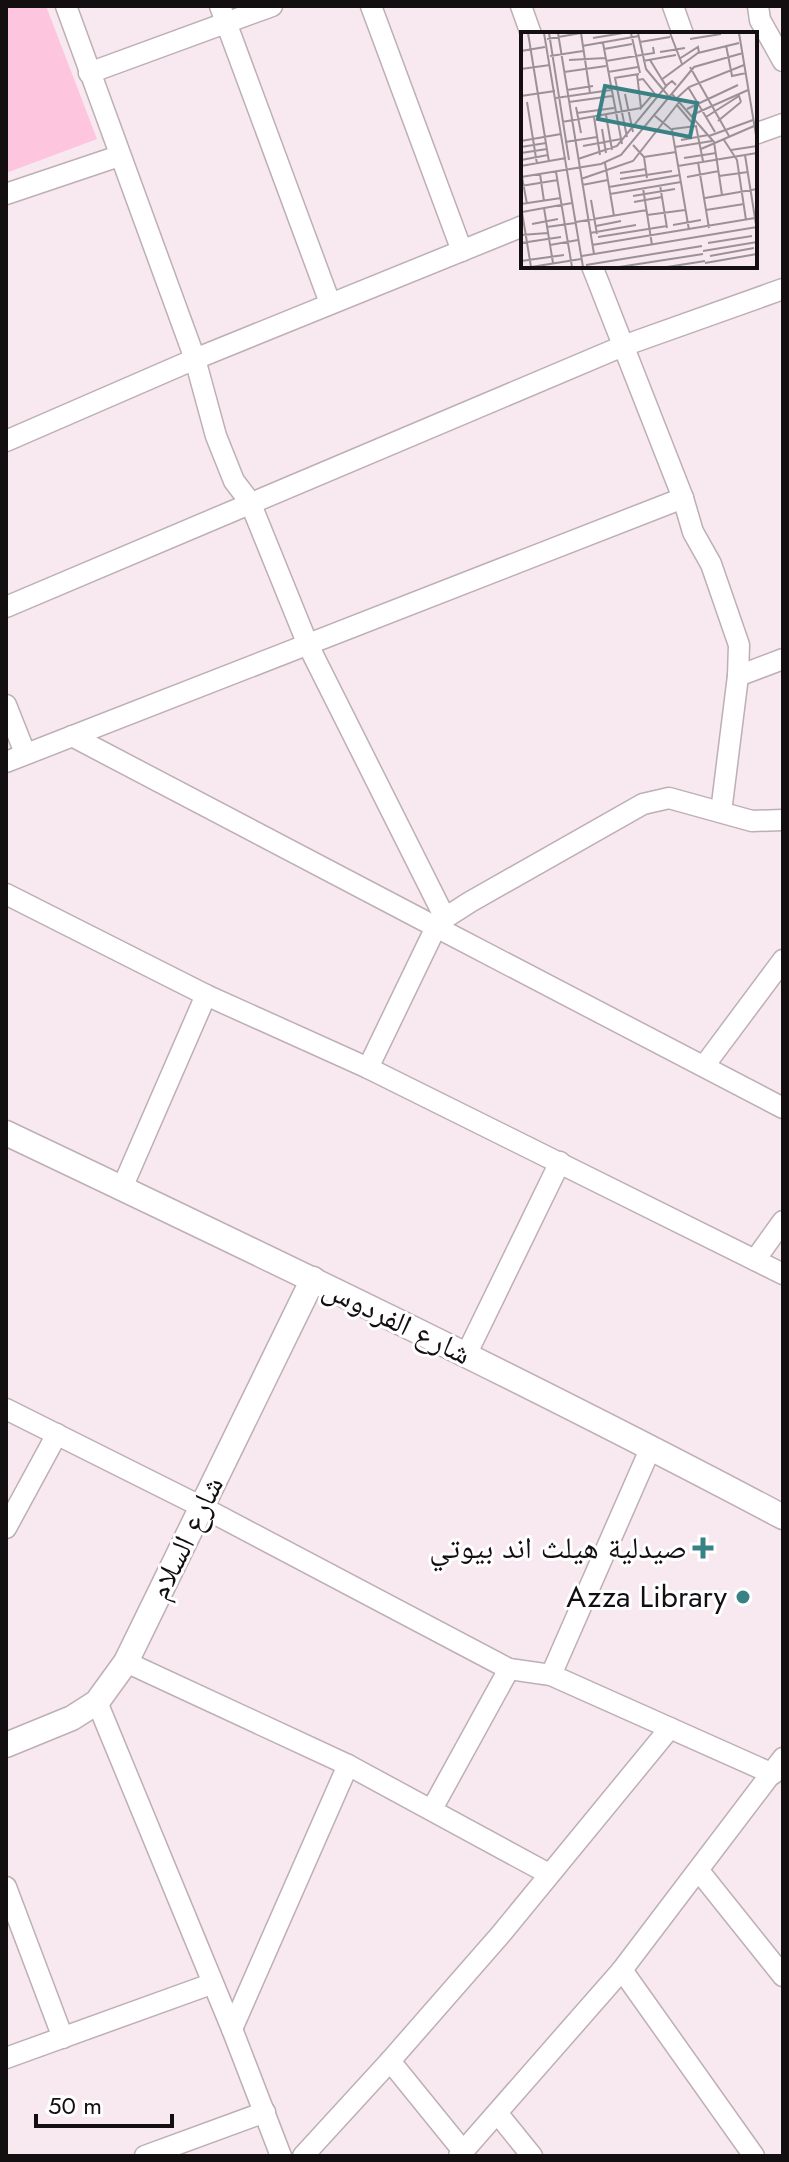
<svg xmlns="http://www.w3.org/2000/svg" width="789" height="2162" font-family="Jost,'Noto Naskh Arabic',sans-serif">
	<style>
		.green { fill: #fdc6de }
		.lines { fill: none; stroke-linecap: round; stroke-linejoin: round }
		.minor-casing { stroke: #beafb5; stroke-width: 23 }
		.tertiary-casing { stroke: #beafb5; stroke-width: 27 }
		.minor { stroke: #fff; stroke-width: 20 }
		.tertiary { stroke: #fff; stroke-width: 24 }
		.poi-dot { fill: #388185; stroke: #fff; stroke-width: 3 }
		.labels { text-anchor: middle; stroke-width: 6; stroke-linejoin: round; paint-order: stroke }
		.street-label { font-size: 30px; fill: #130e10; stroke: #fff }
		.poi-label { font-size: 30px; fill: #130e10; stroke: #fff; text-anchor: end }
		.inset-road { fill: none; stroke: #9c9196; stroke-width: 2 }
		.view { fill: #388185; fill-opacity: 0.15; stroke: #388185; stroke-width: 4 }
		.inset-edge { fill: none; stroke: #130e10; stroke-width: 4 }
	</style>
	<rect width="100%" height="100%" fill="#f8e8ef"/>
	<polygon class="green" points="6,6 46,6 97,139 6,173"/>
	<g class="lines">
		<g class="minor-casing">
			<g id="minor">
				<polyline points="66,6 195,359 216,436 234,481 250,502 308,645 445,918"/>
				<polyline points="220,6 330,303"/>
				<polyline points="371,6 462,251"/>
				<polyline points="521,6 531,34"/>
				<polyline points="673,6 683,34"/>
				<polyline points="758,6 760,20 783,61"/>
				<polyline points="89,73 272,6"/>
				<polyline points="755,134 783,124"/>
				<polyline points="6,194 119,156"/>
				<polyline points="592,266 683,498 693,532 711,564 739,645 738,676 721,812"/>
				<polyline points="6,441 195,359 523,226"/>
				<polyline points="6,607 623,346 783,289"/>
				<polyline points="738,676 783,659"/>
				<polyline points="6,705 25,753"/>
				<polyline points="72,736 436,927 368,1068"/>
				<polyline points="6,762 683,498"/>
				<polyline points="783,820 752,821 669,798 643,804 470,902 445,918 436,927 783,1108"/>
				<polyline points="6,894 206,995 368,1068 783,1274"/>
				<polyline points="704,1066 783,960"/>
				<polyline points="122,1188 206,995"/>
				<polyline points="755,1260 783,1221"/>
				<polyline points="466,1355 560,1162"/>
				<polyline points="6,1409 202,1507 509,1669 551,1675 773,1774"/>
				<polyline points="6,1528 57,1434"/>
				<polyline points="126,1662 348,1765 549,1874"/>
				<polyline points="551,1675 651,1447"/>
				<polyline points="97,1702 232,2029 281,2156"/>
				<polyline points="432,1809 509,1669"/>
				<polyline points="699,1871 783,1976"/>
				<polyline points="6,1887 63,2038"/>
				<polyline points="622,1970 754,2156"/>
				<polyline points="232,2029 348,1765"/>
				<polyline points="6,2058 211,1984"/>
				<polyline points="390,2061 463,2151"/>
				<polyline points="498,2114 532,2156"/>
				<polyline points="145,2156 265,2112"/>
				<polyline points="303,2156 390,2061 501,1934 670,1728"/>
				<polyline points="459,2156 622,1970 783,1758"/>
			</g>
		</g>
		<g class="tertiary-casing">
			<g id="tertiary">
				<path d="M6,1133C267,1257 528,1382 783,1517"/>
				<polyline points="6,1745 72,1718 97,1702 126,1662 313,1279"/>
			</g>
		</g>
		<use href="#minor" class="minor"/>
		<use href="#tertiary" class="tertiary"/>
	</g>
	<g class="poi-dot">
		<path d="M699 1536h8v8h8v8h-8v8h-8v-8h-8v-8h8z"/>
		<circle cx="743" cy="1597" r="8"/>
	</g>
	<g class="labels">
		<g class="street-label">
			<text transform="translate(397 1321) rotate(26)" y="10">شارع الفردوس</text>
			<text transform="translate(186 1538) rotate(-64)" y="10">شارع السلام</text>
		</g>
		<g class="poi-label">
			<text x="687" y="1558">صيدلية هيلث اند بيوتي</text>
			<text x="727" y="1607">Azza Library</text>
		</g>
	</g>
	<g transform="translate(521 32)">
		<rect width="236" height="236" fill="#f8e8ef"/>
		<path class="inset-road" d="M7,1L28,130M23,1L62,235M28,1L48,128M37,1L73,222M60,1L69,61M110,1L119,41M117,1L125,37L149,66M149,1L161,32M218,1L236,109M72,6L102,1M26,7L60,1M169,7L200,2M119,10L149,5M82,11L101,112M205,13L211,44L225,41M61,14L118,4M83,17L111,12M0,19L24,15M139,20L164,16M29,24L62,19M158,27L177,15L178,21M48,28L84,26M129,28L145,54M85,29L133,21L132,15M122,29L155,23M169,35L208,104M0,37L29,33M43,40L85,34M87,40L117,35M116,42L120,76L133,61M93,46L118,42M94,46L106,105M117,48L122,47L134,62M140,48L177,21L218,11M167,55L194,100M46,58L72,54M104,62L112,100M151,62L193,110L201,163M0,64L34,59M35,66L90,58M156,66L168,55L223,33M6,70L16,132M48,70L91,64M156,73L172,92M55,75L60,101M166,77L217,53M56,81L93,76M85,83L91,118M171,83L227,58M134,84L151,98L168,198M73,85L79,123M185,85L218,64L220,70M197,89L220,70M41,90L120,76M81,97L85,121M151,97L175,94L182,129M188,104L232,88M160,108L187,103M203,108L216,128L225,188M0,109L40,102M44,110L76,105M112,113L123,125L126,146M62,114L100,107M0,115L25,111M154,115L191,109M180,117L233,94M210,118L236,114M0,121L26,117M224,123L236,199M123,125L155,120M163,126L195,121M57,127L96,114L146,53L151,49L155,53M0,128L27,123M177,130L188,196M84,131L93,184M0,134L45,126M157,134L236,121M35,140L51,235M99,141L125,137M19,142L23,169M198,144L227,140M0,145L80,132L100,123L173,35L222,21M1,145L6,172M166,145L198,139M60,147L112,129L159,69M99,147L151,139M61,153L87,148M139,153L146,196M0,154L37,148M88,155L159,143M122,156L131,213M89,162L160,150M112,164L154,157M184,166L236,157M70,168L76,202M113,170L141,165M0,172L40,166M23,176L32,231M185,178L223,172M1,180L10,235M1,180L51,171M126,183L164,178M55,190L126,178M11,192L37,187M152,193L180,188M75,194L100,189M26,195L54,191M69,201L115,193M0,203L27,201M77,205L146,194M0,211L40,205M187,211L231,204M29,213L57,208M71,213L234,186M182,219L236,210M61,224L236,195M189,224L233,216M0,229L43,223M184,231L236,222M65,233L181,214M10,235L60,227M98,235L182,222M146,235L184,229"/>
		<path class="view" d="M84,54L176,71L169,105L77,87Z"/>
		<rect width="236" height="236" class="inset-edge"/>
	</g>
	<rect width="789" height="2162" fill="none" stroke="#130e10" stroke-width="16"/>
	<path d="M36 2114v12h136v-12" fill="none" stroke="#130e10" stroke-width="4"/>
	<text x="48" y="2114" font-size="24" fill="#130e10" stroke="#ffffff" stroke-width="6" paint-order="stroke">50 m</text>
</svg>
